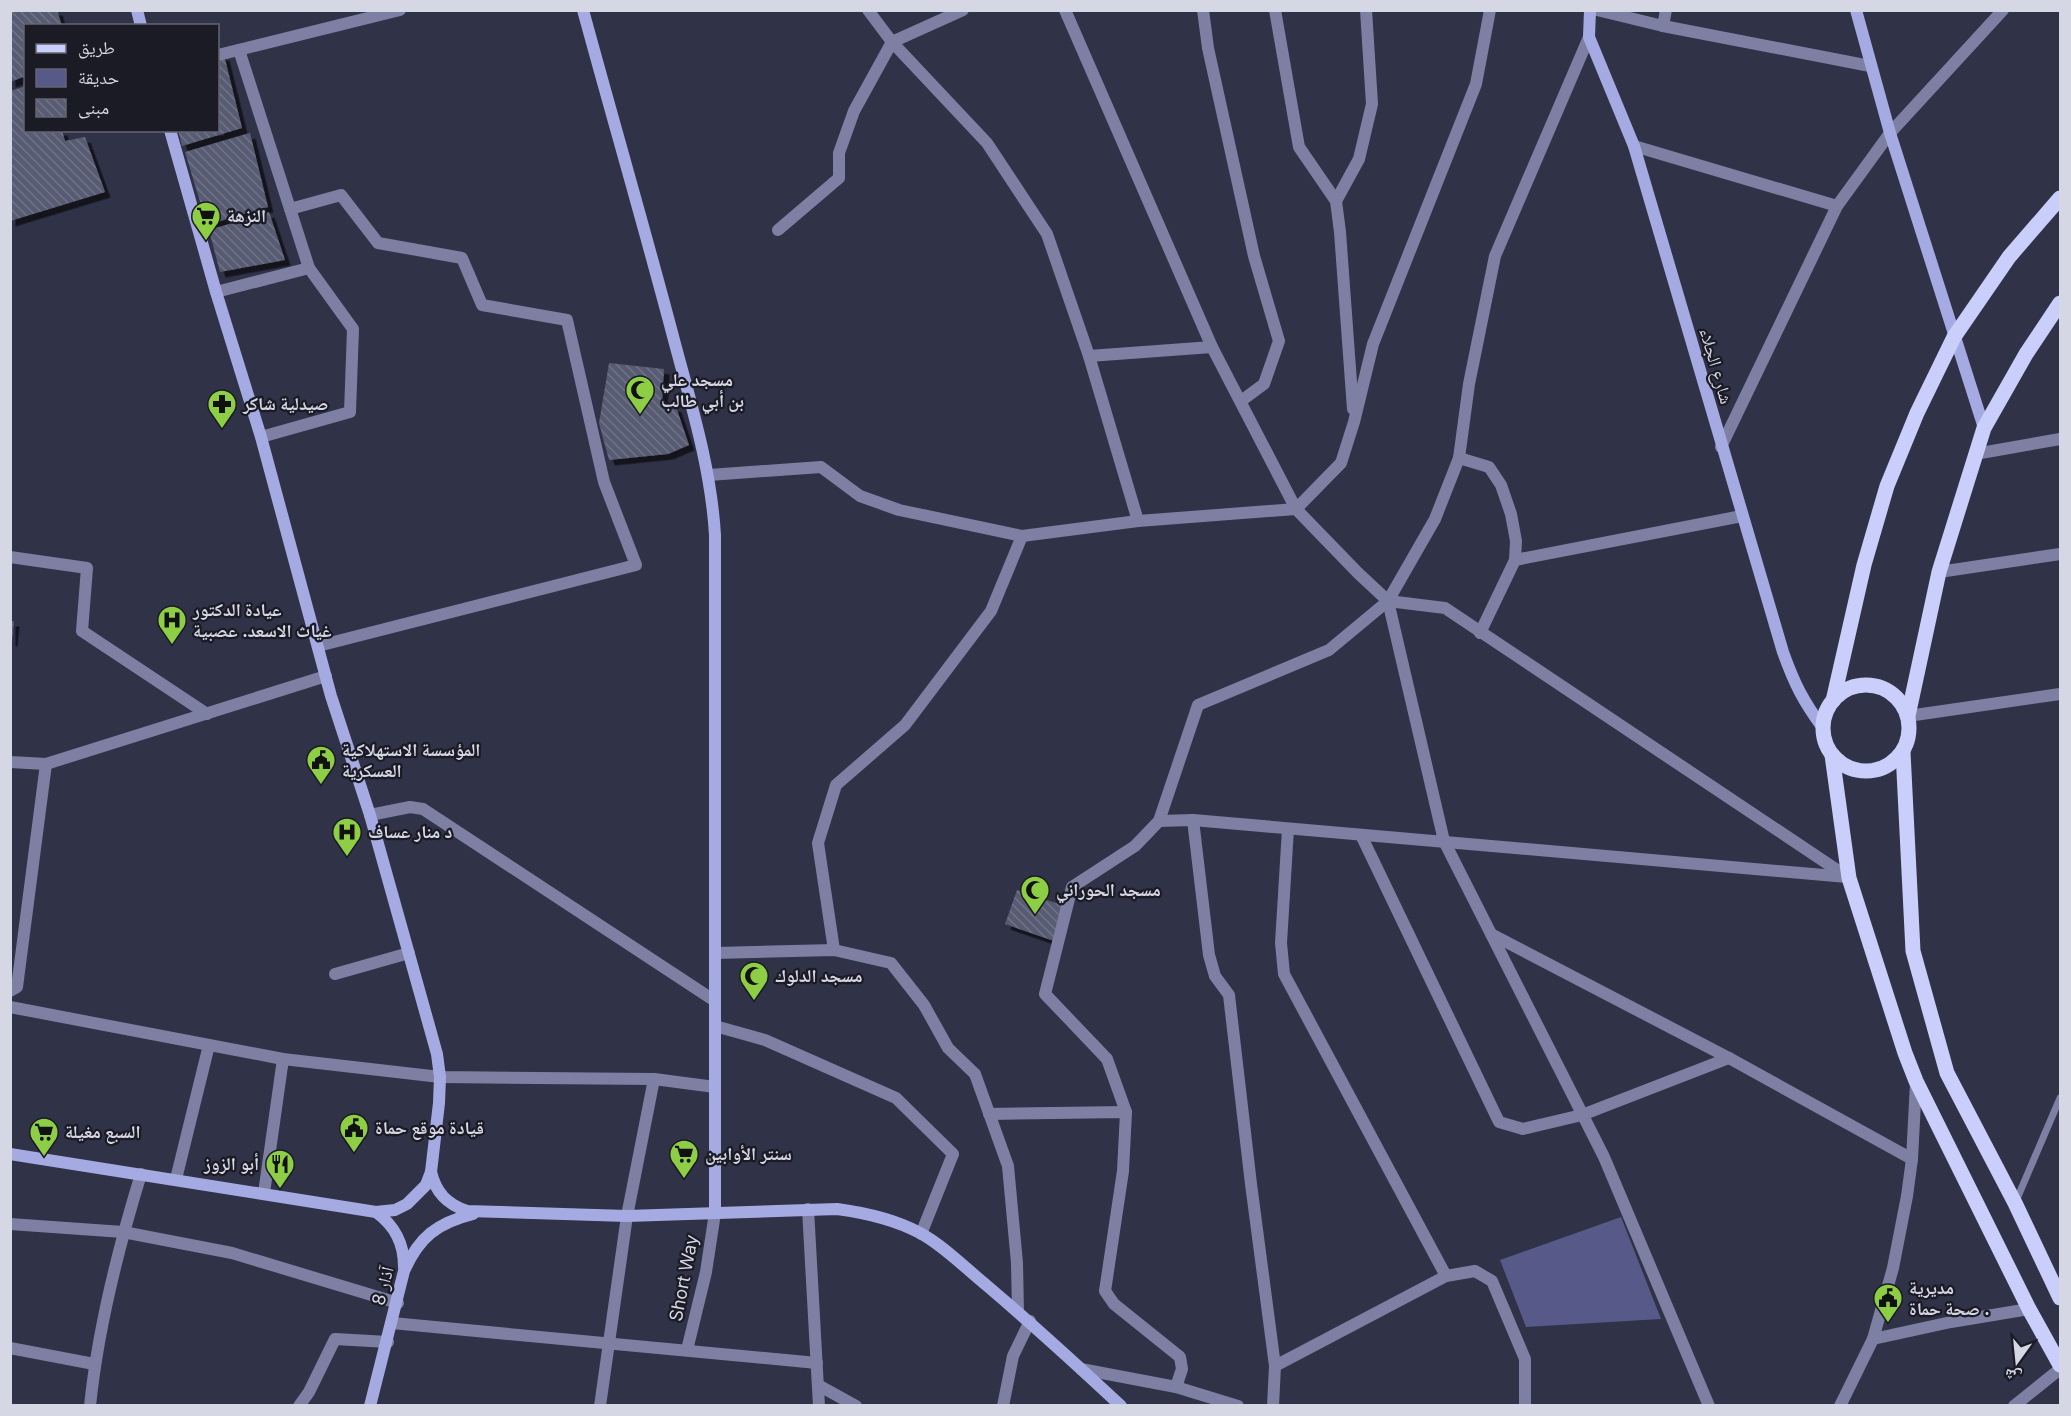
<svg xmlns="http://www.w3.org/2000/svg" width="2071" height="1416" font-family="Inter,'Noto Naskh Arabic',sans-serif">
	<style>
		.park { fill: #575988 }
		.building { fill: url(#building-back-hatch); filter: url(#shadow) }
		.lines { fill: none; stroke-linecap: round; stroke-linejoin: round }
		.lane { stroke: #7d80a3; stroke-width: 7 }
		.street { stroke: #7d80a3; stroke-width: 12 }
		.secondary { stroke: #a6aae3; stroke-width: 12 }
		.primary { stroke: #cacefa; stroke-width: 15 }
		.labels { text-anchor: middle; stroke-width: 4.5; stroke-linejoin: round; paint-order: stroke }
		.poi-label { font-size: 18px; font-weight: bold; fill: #d6d7e5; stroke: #1a1b25; text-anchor: start }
		.street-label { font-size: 18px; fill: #d6d7e5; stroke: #1a1b25 }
	</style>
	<defs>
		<pattern id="building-back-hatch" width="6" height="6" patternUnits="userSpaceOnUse" patternTransform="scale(1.5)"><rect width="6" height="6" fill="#595b73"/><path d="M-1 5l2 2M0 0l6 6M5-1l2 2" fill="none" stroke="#707287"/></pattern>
		<filter id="shadow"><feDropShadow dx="5.5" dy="5.5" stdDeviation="0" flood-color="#0009"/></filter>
	</defs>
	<rect width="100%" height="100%" fill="#303247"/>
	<polygon class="park" points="1621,1217 1661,1319 1526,1327 1500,1260"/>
	<g class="building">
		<polygon points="10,10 57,10 62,26 26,26 26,76 10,82"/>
		<polygon points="224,55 242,128 182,146 178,130 218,130 218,56"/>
		<polygon points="26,86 26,130 62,130 65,141 85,137 105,192 10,221 10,91"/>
		<polygon points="250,133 268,207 207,225 185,152"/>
		<polygon points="269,212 285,260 220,272 209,230"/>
		<polygon points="609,363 664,369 662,404 676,407 689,445 668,454 609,460 599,423"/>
		<polygon points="10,621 14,621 12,641 10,641"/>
		<polygon points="1017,890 1065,906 1054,941 1005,924"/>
	</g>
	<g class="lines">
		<polyline class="lane" points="2016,1201 2060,1098"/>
		<g class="street">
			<polyline points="868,10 892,42 987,143 1047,234 1089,356 1138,521"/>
			<polyline points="1065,10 1212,347 1296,509 1358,573 1388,601 1445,608 1849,878"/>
			<polyline points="1203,10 1208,48 1254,256 1279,341 1264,384 1241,401"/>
			<polyline points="1275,10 1299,147 1336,201 1340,232 1353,409"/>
			<polyline points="1597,10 1663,26 1870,66"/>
			<polyline points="1663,26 1666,10"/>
			<polyline points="1589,37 1495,256 1469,384 1459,458 1435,519 1388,601 1444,841 1604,1157 1709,1406"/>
			<polyline points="239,50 309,268 353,329 350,412 261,437"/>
			<polyline points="218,55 400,10"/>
			<polyline points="1634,146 1837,206"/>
			<polyline points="1336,201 1359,159 1372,104 1366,10"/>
			<polyline points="290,209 341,195 378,243 462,258 482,305 567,320 604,482 636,565 318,646"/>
			<polyline points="778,230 839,178 839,153 854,111 892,42 963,10"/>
			<polyline points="216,292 309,268"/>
			<polyline points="1089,356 1212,347"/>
			<polyline points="1721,447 1837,206 1890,133 2003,10"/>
			<polyline points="1975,454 2060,439"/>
			<polyline points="1459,458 1489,467 1501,485 1511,514 1516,541 1515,560 1480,633"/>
			<polyline points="709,475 821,467 860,496 899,510 1022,536 1138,521 1296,509 1341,463 1354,422 1373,344 1476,84 1490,10"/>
			<polyline points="10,557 87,568 82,631 207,714"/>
			<polyline points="1515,560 1742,516"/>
			<polyline points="1939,572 2060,554"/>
			<polyline points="1908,716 2060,694"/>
			<polyline points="10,762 46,764 326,676"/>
			<polyline points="370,815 410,807 423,809 715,1001"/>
			<polyline points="1193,820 1209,955 1215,976 1229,995 1251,1184 1275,1366 1273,1406"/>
			<polyline points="1159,821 1193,820 1847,877"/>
			<polyline points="1361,835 1499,1122 1523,1129 1582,1115 1729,1058"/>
			<polyline points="1491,934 1729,1058 1912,1159"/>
			<polyline points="834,950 818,843 836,785 905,725 991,611 1022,536"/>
			<polyline points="715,953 834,950 891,963 924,1005 948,1048 975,1074 1008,1166 1017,1263 1018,1312"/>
			<polyline points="335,974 409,953"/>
			<polyline points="10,991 17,987 46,764"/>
			<polyline points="10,1007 283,1059 440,1077 654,1079 715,1087"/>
			<polyline points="715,1026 765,1040 896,1098 953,1154 921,1234"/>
			<polyline points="1126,1112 1107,1059 1045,994 1072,887 1135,846 1159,821 1198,705 1329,650 1388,601"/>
			<polyline points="989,1114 1126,1112 1123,1171 1105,1291 1114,1304 1180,1357 1182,1369 1176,1387"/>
			<polyline points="176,1179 209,1045"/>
			<polyline points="264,1193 283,1059"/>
			<polyline points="808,1209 819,1406"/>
			<polyline points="10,1224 123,1232 232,1253 398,1303"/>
			<polyline points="1446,1276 1475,1271 1492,1281 1525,1359 1525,1406"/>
			<polyline points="392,1323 817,1363"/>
			<polyline points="1873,1339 1951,1322 2029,1309"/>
			<polyline points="10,1348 94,1364"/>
			<polyline points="687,1350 706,1272 715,1213"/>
			<polyline points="1275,1366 1446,1276 1284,974 1281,943 1288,829"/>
			<polyline points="1081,1369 1176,1387 1238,1406"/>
			<polyline points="818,1385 856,1406"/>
			<path d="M90,1406C98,1327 118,1249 141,1174"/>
			<polyline points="299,1406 309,1392 335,1339 388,1342"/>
			<polyline points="600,1406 627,1216 654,1079"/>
			<polyline points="1003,1406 1013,1356 1030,1321"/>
			<polyline points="1840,1406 1873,1339 1893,1268 1907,1196 1912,1159 1916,1083"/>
			<polyline points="2014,1406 2060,1369"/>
		</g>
		<g class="secondary">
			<polyline points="137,10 141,26"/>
			<path d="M583,10C613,120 645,230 674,340C691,404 711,468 715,535V1213"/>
			<path d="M1590,10L1589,37L1634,146L1783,652C1794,683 1803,701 1823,728"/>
			<polyline points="1856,10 1890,133 1984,428"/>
			<polyline points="10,1154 376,1212 395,1210 407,1204 426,1185 431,1172 439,1103 440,1077 437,1054 370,815 331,696 261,437 216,292 170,130"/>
			<path d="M431,1172C436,1193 447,1204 467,1211L627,1216L837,1209C867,1213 894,1219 920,1233C944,1246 964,1267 985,1284C1031,1323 1076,1364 1121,1406"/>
			<path d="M376,1212C395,1226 404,1243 404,1267"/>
			<path d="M370,1406L404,1271C419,1237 437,1223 473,1214"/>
		</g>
		<g class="primary">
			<circle cx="1866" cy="728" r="43"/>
			<polyline points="1833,701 1864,565 1887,486 1917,413 1954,337 2009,257 2060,198"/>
			<polyline points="1908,716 1939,572 1984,428 2026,354 2060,303"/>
			<polyline points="1903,752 1913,951 1947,1073 2015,1203 2060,1298"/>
			<polyline points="1832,755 1849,878 1905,1053 1916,1081 2029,1309 2060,1365"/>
		</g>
	</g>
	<defs>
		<g id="supermarket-pin" transform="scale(1.5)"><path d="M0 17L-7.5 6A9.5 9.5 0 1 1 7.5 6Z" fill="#8dce44" stroke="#1a1b25"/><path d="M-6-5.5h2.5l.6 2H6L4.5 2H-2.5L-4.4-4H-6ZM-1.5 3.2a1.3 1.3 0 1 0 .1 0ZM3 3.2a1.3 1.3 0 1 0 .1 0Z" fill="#111"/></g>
		<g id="mosque-pin" transform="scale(1.5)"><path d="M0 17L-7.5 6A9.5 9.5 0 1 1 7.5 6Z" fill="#8dce44" stroke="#1a1b25"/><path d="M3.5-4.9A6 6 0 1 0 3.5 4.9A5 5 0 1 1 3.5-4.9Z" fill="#111"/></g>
		<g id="pharmacy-pin" transform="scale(1.5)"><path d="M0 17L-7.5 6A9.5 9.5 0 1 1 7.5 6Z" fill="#8dce44" stroke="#1a1b25"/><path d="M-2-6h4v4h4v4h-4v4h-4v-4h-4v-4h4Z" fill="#111"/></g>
		<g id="hospital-pin" transform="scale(1.5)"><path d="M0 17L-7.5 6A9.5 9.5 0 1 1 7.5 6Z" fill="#8dce44" stroke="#1a1b25"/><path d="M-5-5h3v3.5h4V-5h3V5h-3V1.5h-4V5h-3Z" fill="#111"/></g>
		<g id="civic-pin" transform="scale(1.5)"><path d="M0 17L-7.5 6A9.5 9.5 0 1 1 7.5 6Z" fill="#8dce44" stroke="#1a1b25"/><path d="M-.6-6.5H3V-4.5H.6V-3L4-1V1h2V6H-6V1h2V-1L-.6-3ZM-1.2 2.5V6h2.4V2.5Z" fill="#111"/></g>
		<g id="restaurant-pin" transform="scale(1.5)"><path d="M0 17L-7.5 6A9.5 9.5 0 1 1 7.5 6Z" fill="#8dce44" stroke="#1a1b25"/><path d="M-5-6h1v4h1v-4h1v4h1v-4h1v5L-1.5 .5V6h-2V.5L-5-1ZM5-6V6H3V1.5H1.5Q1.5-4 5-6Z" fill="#111"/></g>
	</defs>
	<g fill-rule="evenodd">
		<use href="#supermarket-pin" x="206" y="216"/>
		<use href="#mosque-pin" x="640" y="390"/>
		<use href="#pharmacy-pin" x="222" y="404"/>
		<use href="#hospital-pin" x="172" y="620"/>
		<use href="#civic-pin" x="321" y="760"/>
		<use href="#hospital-pin" x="347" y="832"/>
		<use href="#mosque-pin" x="1035" y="890"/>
		<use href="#mosque-pin" x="754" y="976"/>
		<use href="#civic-pin" x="354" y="1128"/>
		<use href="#supermarket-pin" x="44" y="1132"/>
		<use href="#supermarket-pin" x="684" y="1154"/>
		<use href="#restaurant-pin" x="280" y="1164"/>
		<use href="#civic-pin" x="1888" y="1298"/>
	</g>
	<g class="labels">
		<g class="poi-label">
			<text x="227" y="222">النزهة</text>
			<text x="661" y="386">مسجد علي<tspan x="661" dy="21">بن أبي طالب</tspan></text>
			<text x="243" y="410">صيدلية شاكر</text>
			<text x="193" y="616">عيادة الدكتور<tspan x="193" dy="21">غياث الاسعد. عصبية</tspan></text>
			<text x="342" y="756">المؤسسة الاستهلاكية<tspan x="342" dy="21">العسكرية</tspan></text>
			<text x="368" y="838">د منار عساف</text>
			<text x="1056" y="896">مسجد الحوراني</text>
			<text x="775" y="982">مسجد الدلوك</text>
			<text x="375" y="1134">قيادة موقع حماة</text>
			<text x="65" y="1138">السبع مغيلة</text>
			<text x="705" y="1160">سنتر الأوابين</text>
			<text x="259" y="1170" text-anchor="end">أبو الزوز</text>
			<text x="1909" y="1294">مديرية<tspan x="1909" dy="21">صحة حماة .</tspan></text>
		</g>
		<g class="street-label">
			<text transform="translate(1716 366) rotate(74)" y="6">شارع الجلاء</text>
			<text transform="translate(684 1278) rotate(-79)" y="6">Short Way</text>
			<text transform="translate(383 1286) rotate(-75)" y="6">8 آذار</text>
		</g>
	</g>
	<rect width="2071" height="1416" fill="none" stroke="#d6d7e5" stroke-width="24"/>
	<rect x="24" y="24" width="195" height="108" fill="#1a1b25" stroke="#656672" stroke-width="1.5"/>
	<rect x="36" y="44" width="30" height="9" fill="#cacefa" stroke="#656672" stroke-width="1.5"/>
	<text x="78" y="54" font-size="18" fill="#d6d7e5">طريق</text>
	<rect x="36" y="69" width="30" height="18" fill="#575988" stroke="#656672" stroke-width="1.5"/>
	<text x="78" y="84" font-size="18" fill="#d6d7e5">حديقة</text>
	<rect x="36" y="99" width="30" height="18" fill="url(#building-back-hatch)" stroke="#656672" stroke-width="1.5"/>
	<text x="78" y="114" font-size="18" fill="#d6d7e5">مبنى</text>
	<g transform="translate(2017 1362) rotate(195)" stroke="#1a1b25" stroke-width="4.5" paint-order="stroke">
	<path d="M0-4.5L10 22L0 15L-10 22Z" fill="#d6d7e5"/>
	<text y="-9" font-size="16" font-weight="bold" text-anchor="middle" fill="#d6d7e5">ش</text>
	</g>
</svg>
